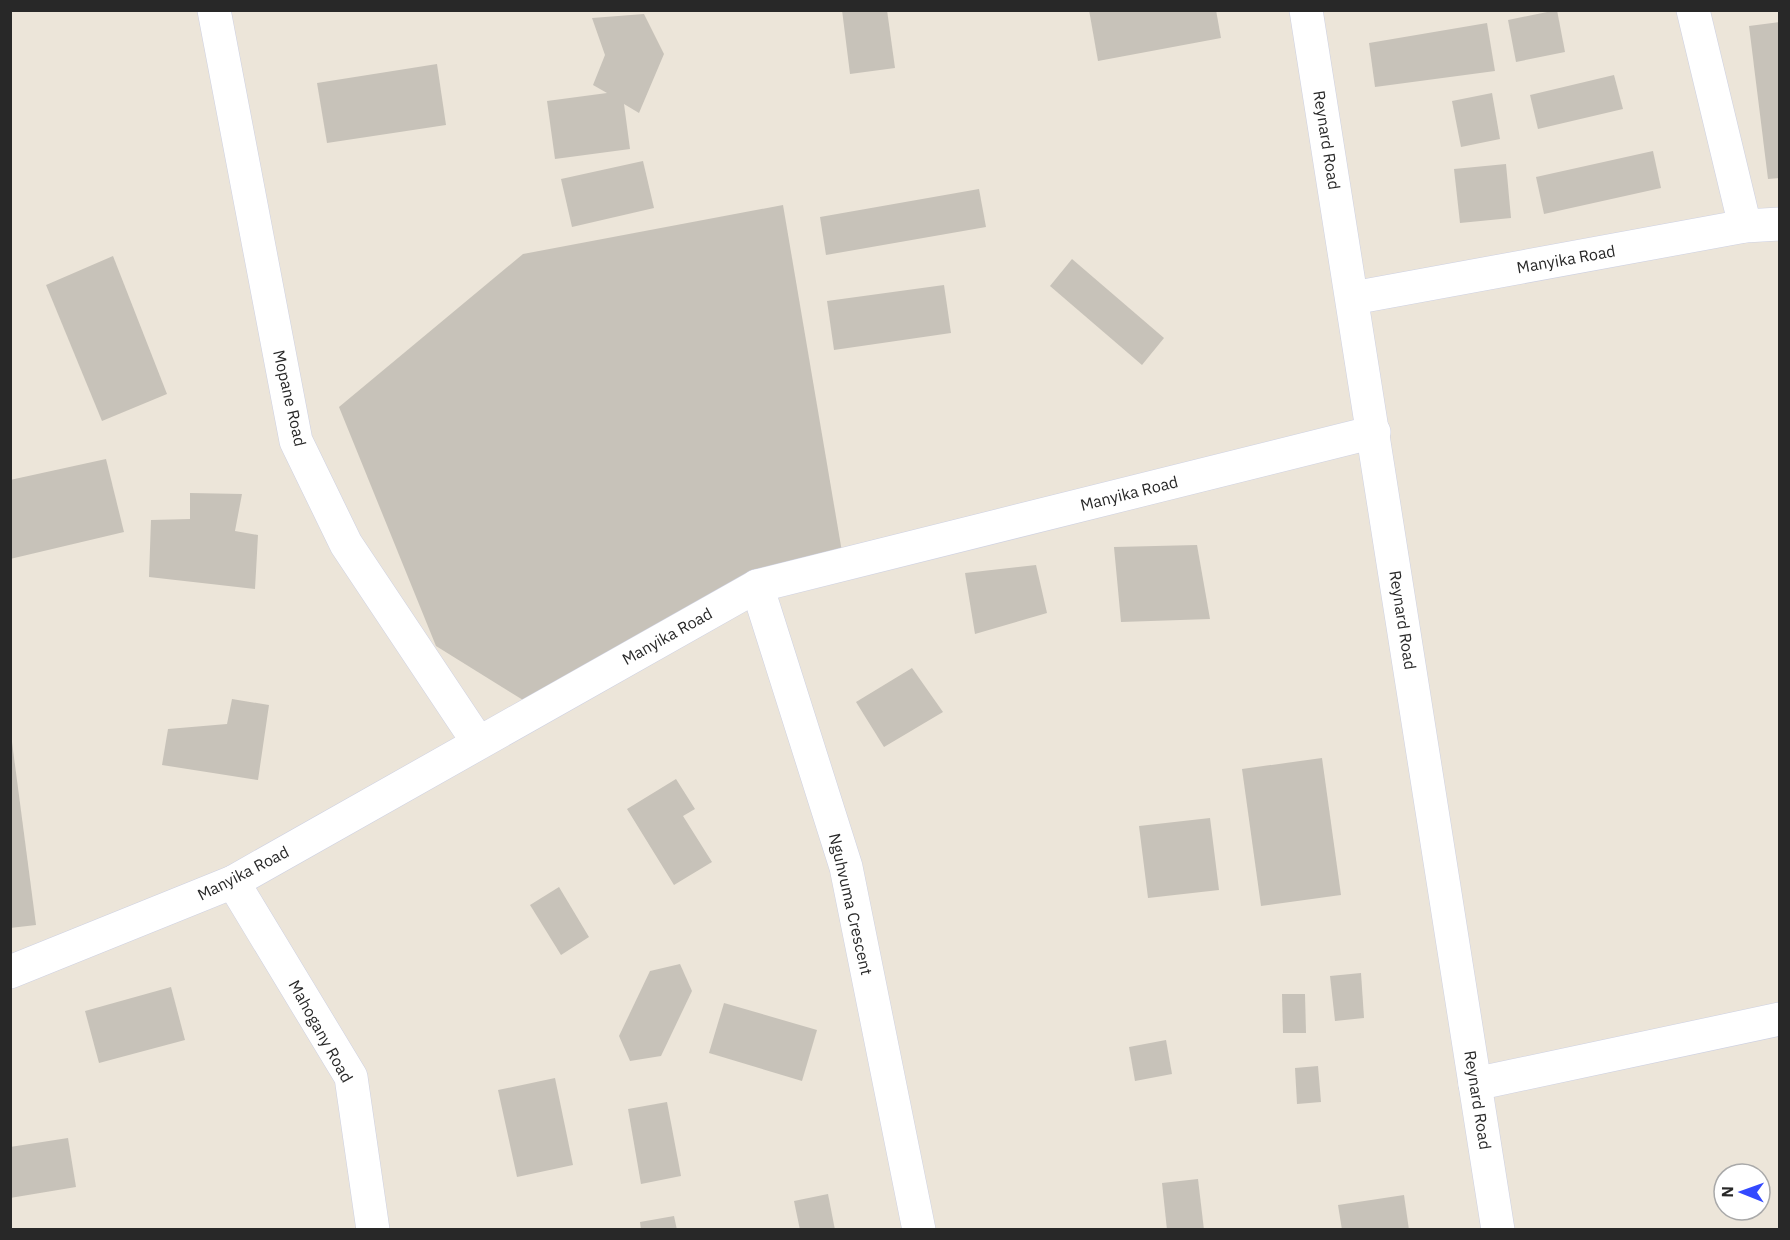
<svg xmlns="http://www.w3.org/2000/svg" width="1790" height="1240" font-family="'IBM Plex Sans',sans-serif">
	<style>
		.building { fill: #c7c2b9 }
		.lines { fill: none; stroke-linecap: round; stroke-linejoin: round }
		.street-casing { stroke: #ced1e2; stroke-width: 34 }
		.street { stroke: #fff; stroke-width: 33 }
		.labels { text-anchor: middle; stroke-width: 4.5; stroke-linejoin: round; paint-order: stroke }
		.street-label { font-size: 16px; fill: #282828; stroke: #fff }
	</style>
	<rect width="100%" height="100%" fill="#ece5d9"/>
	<g class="building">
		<polygon points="842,10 887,10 895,68 850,74"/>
		<polygon points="1089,10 1216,10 1221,38 1098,61"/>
		<polygon points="1557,10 1565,52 1516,62 1508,20"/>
		<polygon points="644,14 664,54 639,113 624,104 630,149 555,159 547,101 607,93 593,85 605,55 592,18"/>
		<polygon points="1780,22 1780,178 1768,179 1749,26"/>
		<polygon points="1487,23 1495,71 1375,87 1369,43"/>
		<polygon points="437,64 446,125 327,143 317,83"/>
		<polygon points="1614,75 1623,109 1538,129 1530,95"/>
		<polygon points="1492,93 1500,139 1461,147 1452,101"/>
		<polygon points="1653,151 1661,188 1544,214 1536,177"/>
		<polygon points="643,161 654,208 572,227 561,179"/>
		<polygon points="1506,164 1511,218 1460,223 1454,169"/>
		<polygon points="979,189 986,227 826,255 820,217"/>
		<polygon points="783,205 842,552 523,700 436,646 339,407 523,254"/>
		<polygon points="113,256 167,394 102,421 46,285"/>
		<polygon points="1072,259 1164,338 1142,365 1050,286"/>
		<polygon points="944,285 951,333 834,350 827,301"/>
		<polygon points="106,459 124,532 10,559 10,480"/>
		<polygon points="190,493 242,494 235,531 258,535 255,589 149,577 151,520 190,519"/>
		<polygon points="1197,545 1210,619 1121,622 1114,547"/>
		<polygon points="1036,565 1047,613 975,634 965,573"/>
		<polygon points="912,668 943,712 884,747 856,702"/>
		<polygon points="232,699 269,705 258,780 162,765 168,729 227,724"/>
		<polygon points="10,727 36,925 10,928"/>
		<polygon points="1322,758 1341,895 1261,906 1242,769"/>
		<polygon points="676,779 695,809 683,816 712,862 674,885 627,809"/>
		<polygon points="1210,818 1219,890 1148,898 1139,826"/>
		<polygon points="559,887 589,937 561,955 530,905"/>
		<polygon points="680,964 692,991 661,1056 630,1061 619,1036 650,971"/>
		<polygon points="1361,973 1364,1018 1335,1021 1330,976"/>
		<polygon points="171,987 185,1040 99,1063 85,1011"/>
		<polygon points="1282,994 1305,994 1306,1033 1283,1033"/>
		<polygon points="724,1003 817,1030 802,1081 709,1053"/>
		<polygon points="1166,1040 1172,1074 1135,1081 1129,1047"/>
		<polygon points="1318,1066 1321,1102 1297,1104 1295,1068"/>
		<polygon points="555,1078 573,1165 517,1177 498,1090"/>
		<polygon points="667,1102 681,1176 641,1184 628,1109"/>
		<polygon points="68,1138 76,1187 10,1198 10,1147"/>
		<polygon points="1198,1179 1204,1230 1167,1230 1162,1183"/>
		<polygon points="828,1194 835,1230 800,1230 794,1201"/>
		<polygon points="1404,1195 1409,1230 1342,1230 1338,1205"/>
		<polygon points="674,1216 677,1230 641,1230 640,1222"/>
	</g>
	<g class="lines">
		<g class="street-casing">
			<g id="street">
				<polyline points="214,10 296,441 346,544 478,742"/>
				<polyline points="1306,10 1498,1230"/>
				<polyline points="1693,10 1745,226"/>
				<polyline points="1353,298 1745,226 1780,224"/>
				<polyline points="757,586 846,867 919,1230"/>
				<polyline points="233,882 351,1077 373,1230"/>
				<polyline points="10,972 233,882 757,586 1374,432"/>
				<polyline points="1475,1084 1780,1019"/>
			</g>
		</g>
		<use href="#street" class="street"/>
	</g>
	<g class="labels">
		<g class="street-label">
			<text transform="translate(1327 140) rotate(81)" y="6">Reynard Road</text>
			<text transform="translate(1566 259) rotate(-10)" y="6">Manyika Road</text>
			<text transform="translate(290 398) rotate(77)" y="6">Mopane Road</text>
			<text transform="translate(1129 493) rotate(-14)" y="6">Manyika Road</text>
			<text transform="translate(1403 620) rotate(81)" y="6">Reynard Road</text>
			<text transform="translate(667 636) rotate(-29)" y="6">Manyika Road</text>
			<text transform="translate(243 873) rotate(-27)" y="6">Manyika Road</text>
			<text transform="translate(851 904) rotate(77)" y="6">Nguhvuma Crescent</text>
			<text transform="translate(321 1031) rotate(61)" y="6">Mahogany Road</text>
			<text transform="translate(1478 1100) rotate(81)" y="6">Reynard Road</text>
		</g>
	</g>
	<rect width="1790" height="1240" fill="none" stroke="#282828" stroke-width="24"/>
	<g transform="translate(1742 1192) rotate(271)"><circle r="28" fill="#ffffff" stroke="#a9a9a9" stroke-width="1.5"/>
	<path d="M0-4.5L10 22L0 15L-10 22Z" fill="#3349ff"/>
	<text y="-9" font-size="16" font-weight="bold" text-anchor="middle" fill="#282828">N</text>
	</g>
</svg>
